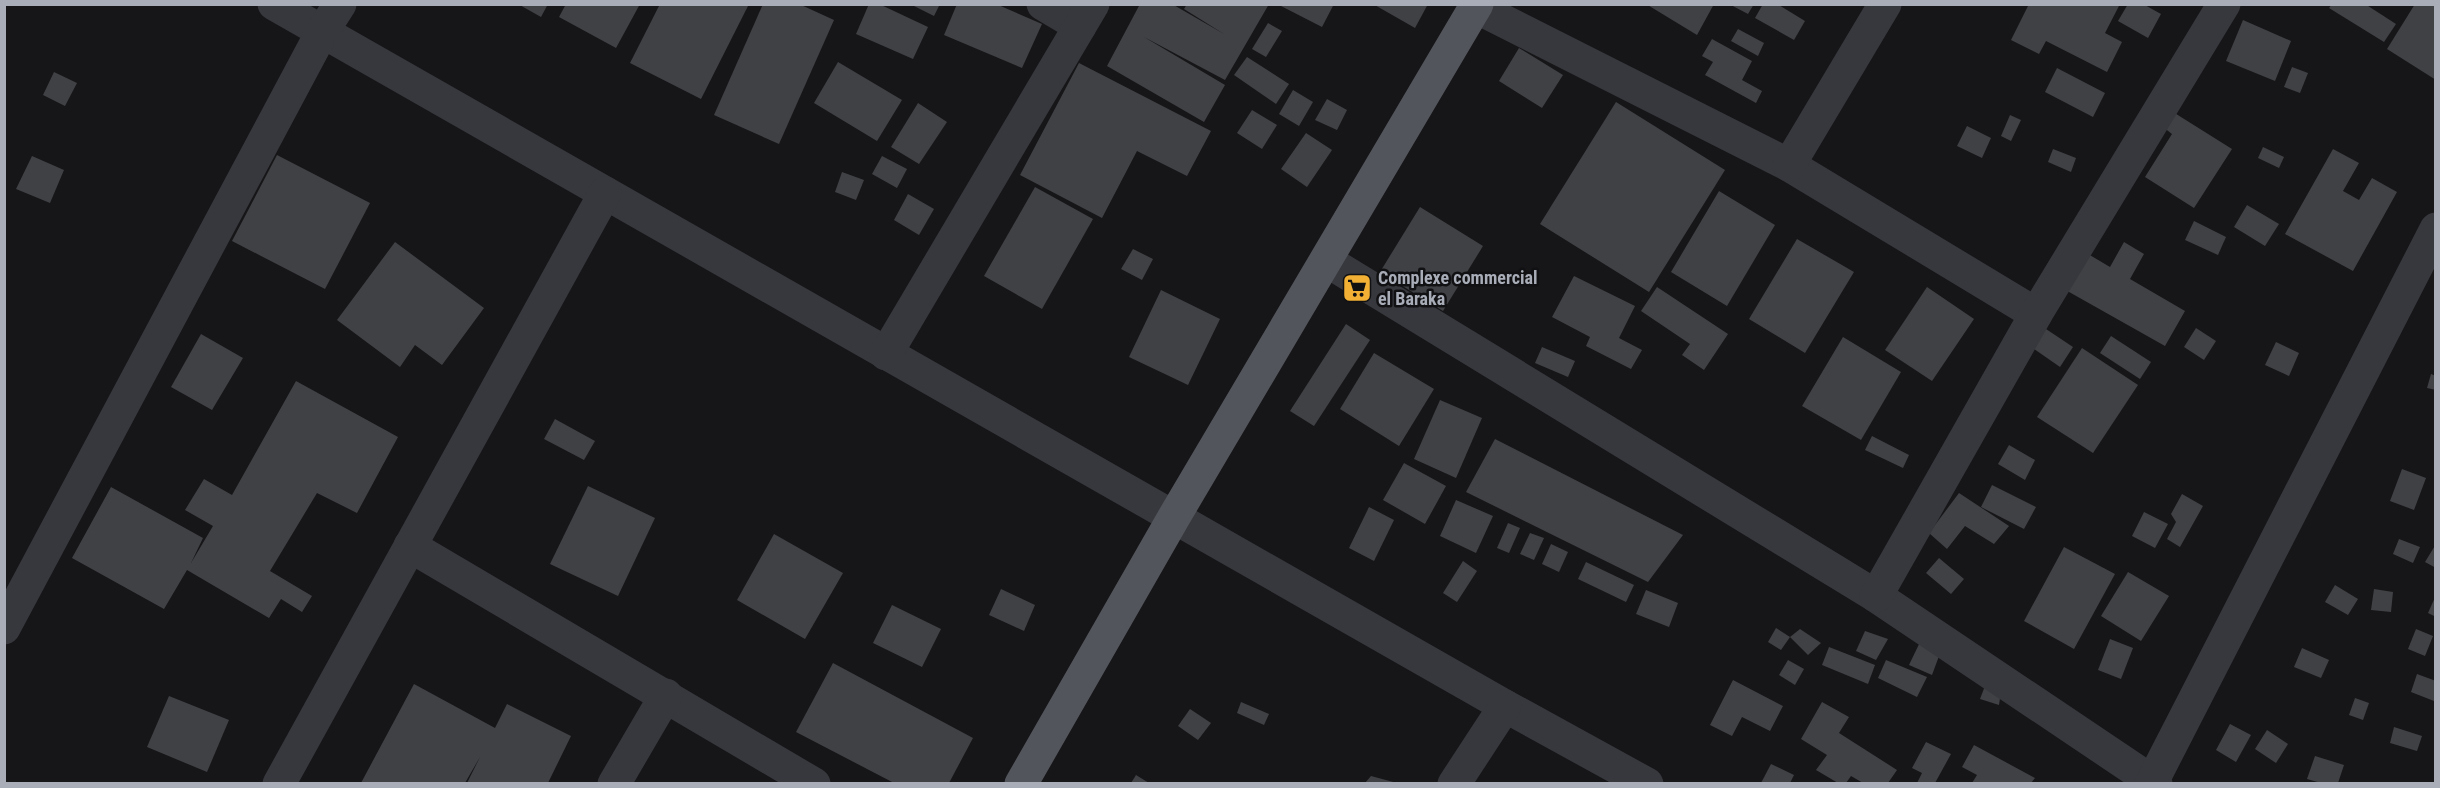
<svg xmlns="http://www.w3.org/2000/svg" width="2440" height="788" font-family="'Roboto Condensed',sans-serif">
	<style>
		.building { fill: #404145 }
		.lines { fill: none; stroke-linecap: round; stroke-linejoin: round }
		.minor { stroke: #37383d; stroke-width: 33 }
		.major { stroke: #53555c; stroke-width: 33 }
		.labels { text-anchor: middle; stroke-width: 5; stroke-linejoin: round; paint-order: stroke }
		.poi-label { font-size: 18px; font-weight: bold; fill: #a8adb8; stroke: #111113; text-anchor: start }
	</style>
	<rect width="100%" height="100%" fill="#161618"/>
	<g class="building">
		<polygon points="518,4 548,4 541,17"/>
		<polygon points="566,4 640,4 616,48 559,17"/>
		<polygon points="660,4 749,4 701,99 630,63"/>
		<polygon points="763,4 799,4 834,20 779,144 714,115"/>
		<polygon points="869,4 879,4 928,27 913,59 856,34"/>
		<polygon points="910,4 940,4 934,16"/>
		<polygon points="957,4 996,4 1042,24 1022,68 944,35"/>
		<polygon points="1140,4 1172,4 1224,34 1184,9 1187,4 1269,4 1225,80 1144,37 1225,85 1204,122 1107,66"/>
		<polygon points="1282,4 1334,4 1322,27 1281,6"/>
		<polygon points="1373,4 1428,4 1415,28"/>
		<polygon points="1646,4 1714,4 1697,35"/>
		<polygon points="1729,4 1754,4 1748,14"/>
		<polygon points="1763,4 1777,4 1805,21 1794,40 1755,18"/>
		<polygon points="2029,4 2120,4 2105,33 2122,42 2107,72 2046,41 2039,54 2011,40"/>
		<polygon points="2128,4 2143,4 2161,14 2148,38 2118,21"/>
		<polygon points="2332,4 2365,4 2396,24 2384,42 2329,8"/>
		<polygon points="2415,4 2436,4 2436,80 2387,49"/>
		<polygon points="2243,20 2291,41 2275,81 2226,61"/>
		<polygon points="1268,23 1282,31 1266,57 1252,49"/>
		<polygon points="1738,29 1764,43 1758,56 1731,41"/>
		<polygon points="1712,39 1752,61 1742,80 1762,91 1756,103 1705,75 1713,62 1702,56"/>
		<polygon points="1519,48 1563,75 1542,108 1499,81"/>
		<polygon points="1247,57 1289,84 1276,104 1234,75"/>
		<polygon points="838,62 902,100 877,141 814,103"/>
		<polygon points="1079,63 1211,131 1187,176 1137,151 1102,218 1020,175"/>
		<polygon points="2292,67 2308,73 2300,93 2284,87"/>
		<polygon points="2057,68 2105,93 2093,117 2045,92"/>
		<polygon points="54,72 77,83 65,106 43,95"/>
		<polygon points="1293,90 1313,102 1299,126 1279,114"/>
		<polygon points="1327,99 1347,110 1337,130 1315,120"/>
		<polygon points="1616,102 1725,170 1649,292 1540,224"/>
		<polygon points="918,103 947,122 919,164 891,147"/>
		<polygon points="1252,110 1277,125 1262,149 1237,133"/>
		<polygon points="2173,112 2232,149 2194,208 2145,177 2172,134 2163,127"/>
		<polygon points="2010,115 2021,120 2011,141 2001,136"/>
		<polygon points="1967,126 1991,138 1982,158 1957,146"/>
		<polygon points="1306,133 1332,150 1307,187 1281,169"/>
		<polygon points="2263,147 2284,157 2279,168 2258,158"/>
		<polygon points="2053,149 2076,158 2071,172 2048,162"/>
		<polygon points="2333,149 2359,163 2343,191 2359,200 2372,178 2397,192 2353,271 2285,234"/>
		<polygon points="277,155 370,203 325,289 232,241"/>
		<polygon points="32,156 64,170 50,203 16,189"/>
		<polygon points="882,156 907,169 897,188 872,174"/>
		<polygon points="842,172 864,180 856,200 835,192"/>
		<polygon points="1035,187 1093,219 1042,309 984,276"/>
		<polygon points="1719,191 1775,225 1727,306 1671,272"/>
		<polygon points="908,194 934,209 919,235 894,220"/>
		<polygon points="2247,205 2279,224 2265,246 2234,227"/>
		<polygon points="1420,207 1483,246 1443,311 1380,272"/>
		<polygon points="2194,221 2226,237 2218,255 2185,240"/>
		<polygon points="1797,239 1854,272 1805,353 1749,319"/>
		<polygon points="395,242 484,308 442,365 415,345 400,367 337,320"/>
		<polygon points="2124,242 2144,254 2130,279 2185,311 2165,346 2062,288 2083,251 2110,267"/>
		<polygon points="1133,249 1153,259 1142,280 1121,269"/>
		<polygon points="1574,276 1635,306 1619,338 1642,350 1631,369 1586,346 1590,337 1552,317"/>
		<polygon points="1657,287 1728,334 1704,370 1682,355 1690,344 1641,311"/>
		<polygon points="1927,287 1974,319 1932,381 1885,350"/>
		<polygon points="1161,290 1220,319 1188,385 1129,357"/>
		<polygon points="1346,324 1370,340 1314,426 1290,411"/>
		<polygon points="2040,325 2073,347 2060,367 2027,344"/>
		<polygon points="2196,328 2216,341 2204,360 2184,347"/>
		<polygon points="201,334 243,358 212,410 171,387"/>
		<polygon points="2111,336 2151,362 2140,379 2100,353"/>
		<polygon points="1843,337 1901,372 1861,440 1802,406"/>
		<polygon points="2276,342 2299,353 2289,376 2265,365"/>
		<polygon points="1542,347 1575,361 1568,377 1535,363"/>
		<polygon points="2082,348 2138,385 2093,453 2037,417"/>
		<polygon points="1374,353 1434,389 1399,446 1340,409"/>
		<polygon points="2431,374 2436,376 2436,390 2427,388"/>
		<polygon points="296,381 398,437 357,513 317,493 270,571 312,596 302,612 281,599 269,618 187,570 164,609 72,558 111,487 203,538 191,563 213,526 185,510 204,479 232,495"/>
		<polygon points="1440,400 1482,418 1456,478 1414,459"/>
		<polygon points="555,419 595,441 584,460 544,439"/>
		<polygon points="1872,436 1909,455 1903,468 1865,450"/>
		<polygon points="1495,439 1683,535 1648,582 1466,492"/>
		<polygon points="2009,445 2035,460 2025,480 1998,464"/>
		<polygon points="1404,463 1446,486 1425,524 1383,500"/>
		<polygon points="2402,469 2426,478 2414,510 2390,501"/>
		<polygon points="1992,485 2036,507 2024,529 1981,507"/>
		<polygon points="588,486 655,518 618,596 550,564"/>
		<polygon points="1959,493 2009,526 1994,544 1965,526 1947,549 1929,533"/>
		<polygon points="2182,494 2203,506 2180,547 2167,539 2176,522 2171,514"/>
		<polygon points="1456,500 1493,516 1476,553 1440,536"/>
		<polygon points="1369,507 1394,520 1374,561 1349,548"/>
		<polygon points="2144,512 2168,524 2155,548 2132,536"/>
		<polygon points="1508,523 1520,528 1509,553 1497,548"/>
		<polygon points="1530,533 1544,538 1534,560 1520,554"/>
		<polygon points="774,534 843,573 805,639 737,600"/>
		<polygon points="2399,539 2420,547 2413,563 2393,554"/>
		<polygon points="1551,544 1568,552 1559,572 1542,564"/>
		<polygon points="2436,544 2436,568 2425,562"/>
		<polygon points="2064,547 2115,574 2074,649 2024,621"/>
		<polygon points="1939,558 1964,579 1951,594 1926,573"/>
		<polygon points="1463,561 1477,571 1457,602 1443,593"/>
		<polygon points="1586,562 1634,585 1626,602 1578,579"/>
		<polygon points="2128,572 2169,596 2141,641 2101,616"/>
		<polygon points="2335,585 2358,599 2348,615 2325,602"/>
		<polygon points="1001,589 1035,605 1024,631 989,615"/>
		<polygon points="2374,589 2393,592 2391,612 2371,610"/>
		<polygon points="1646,590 1678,603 1669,627 1636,614"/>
		<polygon points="2436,595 2436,617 2428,613"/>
		<polygon points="892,605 941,629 922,667 873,643"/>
		<polygon points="1776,628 1790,637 1781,650 1768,642"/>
		<polygon points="1800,629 1821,643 1808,655 1790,637"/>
		<polygon points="2416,629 2433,636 2425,656 2408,649"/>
		<polygon points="1865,631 1888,639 1876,660 1856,651"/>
		<polygon points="2110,639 2133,648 2121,679 2098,670"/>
		<polygon points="1921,640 1942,648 1932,675 1909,665"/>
		<polygon points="1829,647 1875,665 1868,684 1822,665"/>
		<polygon points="2302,648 2329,660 2321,678 2294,667"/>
		<polygon points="1788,660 1804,669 1795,685 1779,675"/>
		<polygon points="1886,660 1927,677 1917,697 1878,678"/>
		<polygon points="833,663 973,738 949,783 894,783 796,732"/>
		<polygon points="2417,674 2436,681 2434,701 2411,692"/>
		<polygon points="1988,678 2002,685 1999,705 1980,699"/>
		<polygon points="1733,680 1783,706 1770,731 1742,717 1732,736 1710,725"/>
		<polygon points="414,684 495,728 507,704 571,736 548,783 467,783 480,757 465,783 361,783"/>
		<polygon points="169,696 229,720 207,772 147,747"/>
		<polygon points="2355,698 2369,703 2363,720 2349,715"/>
		<polygon points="1241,702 1269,714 1264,725 1237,713"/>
		<polygon points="1822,702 1849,717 1839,733 1897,770 1888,783 1863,783 1851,776 1846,783 1838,783 1816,770 1827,755 1801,739"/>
		<polygon points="1190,709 1211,723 1198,740 1178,726"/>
		<polygon points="2230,724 2251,735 2236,762 2216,750"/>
		<polygon points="2394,727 2422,736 2417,751 2390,743"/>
		<polygon points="2267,730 2288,744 2276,763 2255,749"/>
		<polygon points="1926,742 1951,754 1935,783 1917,783 1922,773 1912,768"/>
		<polygon points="1974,745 2035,778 2031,783 1972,783 1977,775 1962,767"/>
		<polygon points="2315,756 2344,765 2338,783 2321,783 2307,779"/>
		<polygon points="1771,764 1794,775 1790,783 1761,783"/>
		<polygon points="1136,775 1149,783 1131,783"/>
		<polygon points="1371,776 1397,783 1365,783"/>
	</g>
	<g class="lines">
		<g class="minor">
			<polyline points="274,4 1505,706 1647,784"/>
			<polyline points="1043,4 1080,26"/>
			<polyline points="1476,7 1789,165 2036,314"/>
			<polyline points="1789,165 1885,4"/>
			<polyline points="1327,261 1876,596 2156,784"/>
			<polyline points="886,354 1093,4"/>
			<polyline points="410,546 814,784"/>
			<polyline points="1876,596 2036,314 2224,4"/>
			<polyline points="4,628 322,32 340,4"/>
			<polyline points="279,784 605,193"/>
			<polyline points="614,784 666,695"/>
			<polyline points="1454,784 1505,706"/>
			<polyline points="2151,784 2436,229"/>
		</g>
		<polyline class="major" points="1021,784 1174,517 1477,4"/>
	</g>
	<defs>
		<g id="supermarket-square" transform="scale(1.5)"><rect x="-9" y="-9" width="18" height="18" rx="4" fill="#f2b134" stroke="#111113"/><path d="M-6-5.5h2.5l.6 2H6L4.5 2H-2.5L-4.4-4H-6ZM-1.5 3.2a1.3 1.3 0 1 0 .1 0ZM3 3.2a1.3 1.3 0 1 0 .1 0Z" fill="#111"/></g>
	</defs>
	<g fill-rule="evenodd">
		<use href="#supermarket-square" x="1357" y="288"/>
	</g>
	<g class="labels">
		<g class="poi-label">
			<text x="1378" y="284">Complexe commercial<tspan x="1378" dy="21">el Baraka</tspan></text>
		</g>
	</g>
	<rect width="2440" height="788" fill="none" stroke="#a8adb8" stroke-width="12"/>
</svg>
